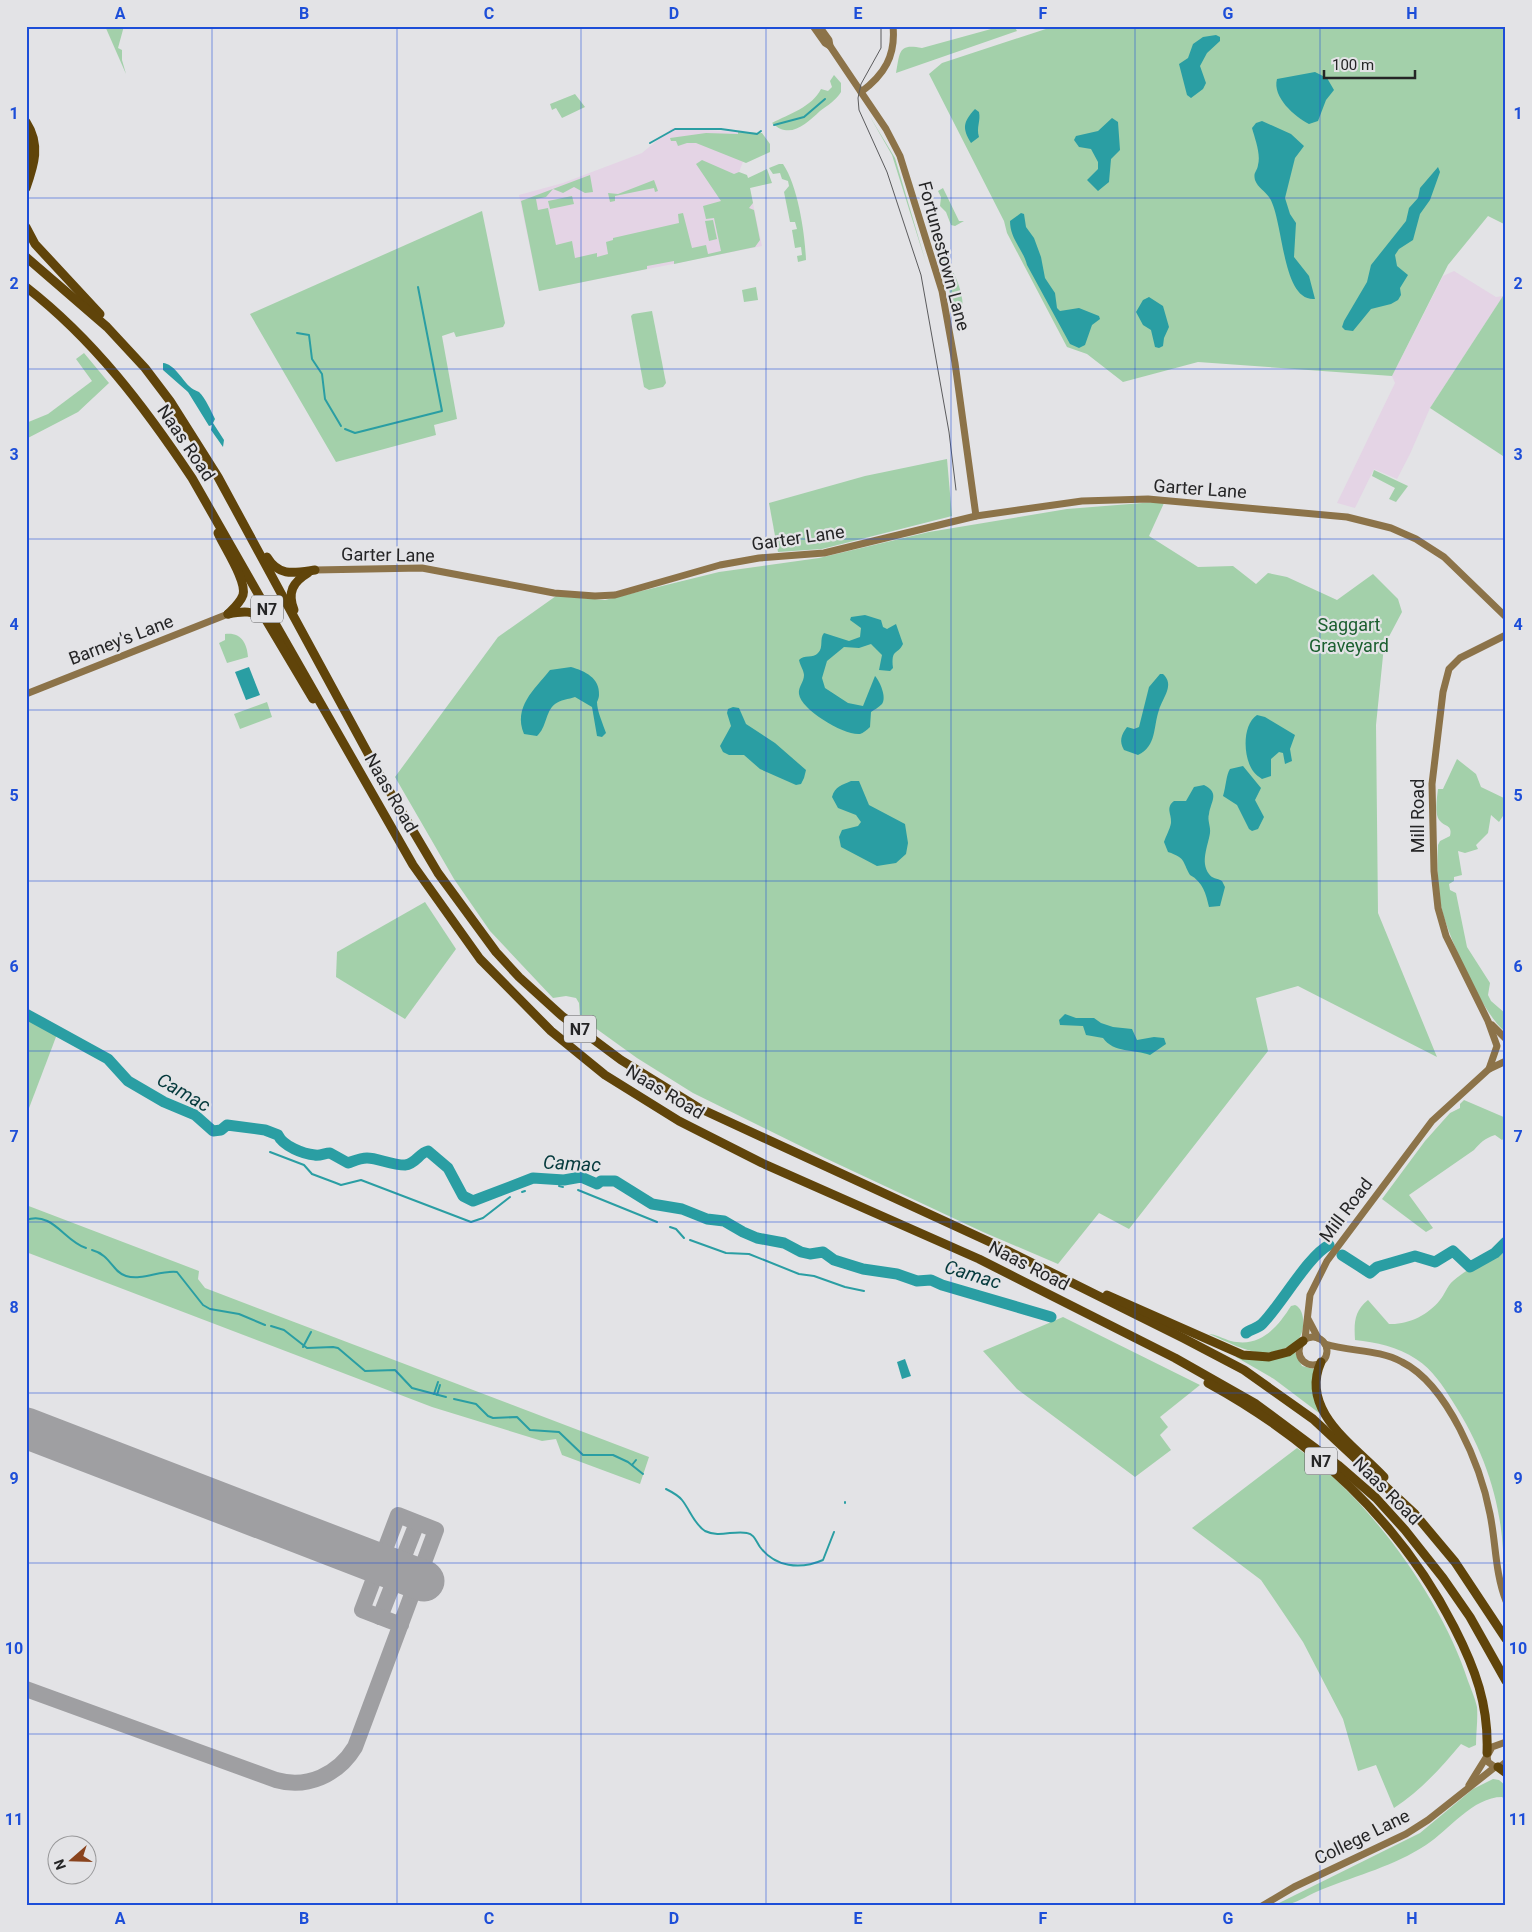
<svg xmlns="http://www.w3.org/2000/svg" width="1532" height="1932" viewBox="0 0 1532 1932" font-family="Roboto,sans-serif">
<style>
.education{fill:#e4d4e5}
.green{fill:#a3d0aa}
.water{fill:#2a9ea3}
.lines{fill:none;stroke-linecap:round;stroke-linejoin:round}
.stream{stroke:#2a9ea3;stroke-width:2}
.river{stroke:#2a9ea3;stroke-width:11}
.taxiway{stroke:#9f9fa2;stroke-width:16}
.runway{stroke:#9f9fa2;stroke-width:41}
.secondary{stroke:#8c7349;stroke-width:7}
.highway{stroke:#60440a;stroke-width:9}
.tram{stroke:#5b5b5d;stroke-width:1}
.grid{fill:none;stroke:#1d4ed8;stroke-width:1;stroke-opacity:0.55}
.labels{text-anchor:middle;stroke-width:4.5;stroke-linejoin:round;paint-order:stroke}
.shield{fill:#e3e3e6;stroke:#5e5e60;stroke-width:1}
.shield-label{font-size:16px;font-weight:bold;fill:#252526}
.street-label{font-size:18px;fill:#252526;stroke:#e3e3e6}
.park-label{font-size:18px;fill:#1b5f2f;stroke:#e3e3e6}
.water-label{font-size:19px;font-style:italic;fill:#04393c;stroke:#e3e3e6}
.neatline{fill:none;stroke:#1d4ed8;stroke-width:2}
.grid-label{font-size:16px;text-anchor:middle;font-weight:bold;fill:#1d4ed8}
</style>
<rect width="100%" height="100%" fill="#e3e3e6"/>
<g class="education">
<path d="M672 128 738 132 744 159 739 172 747 175 762 246 539 291 519 195 563 183 642 153Z"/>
<path d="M1454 271 1496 297 1503 296 1430 408 1410 454 1397 479 1374 469 1355 508 1337 503 1395 383 1392 376 1443 276Z"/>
</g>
<g class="green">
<path d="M105 26H124L118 48 122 50V60L126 74Z"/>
<path d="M1002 26H1014L1017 31 896 73C900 52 898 43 922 48Z"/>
<path d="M1055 26H1506V225L1488 216 1448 265 1392 376 1198 362 1123 382 1087 354 1067 347 1007 233 1004 221 929 74 942 63Z"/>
<path d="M834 75 841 83V92C836 100 827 106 820 111 806 124 790 140 772 123 789 114 812 107 821 89L828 91 832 87 830 81Z"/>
<path d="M575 94 585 107 562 118 556 108 552 110 550 104Z"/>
<path d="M869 115 895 158 926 263 892 155Z"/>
<path d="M738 132 762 133 770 144V152L746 163 696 143H687L678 146 676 141H671L670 138 706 133 738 134Z"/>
<path d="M702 160 734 174 739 172 747 175 748 178 767 169 772 183 750 188 753 203 749 208 754 210 760 240 755 247 674 264V261L647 266V269L539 291 521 201 590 175 593 192 585 193 574 187 563 193 553 189 546 197 536 199 538 210 548 208 556 245 572 241 575 258 597 253V257L608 254 606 242 613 240V238L679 223 678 214 683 213 692 248 706 245 708 254 721 251 714 218 706 219 703 206 721 201 696 164Z"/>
<path d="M779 164H783C798 186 805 234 806 260L798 262 797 256 802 255 801 247 795 248 792 230 797 229 795 222H790L784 192 789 186 788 181 782 179 780 173 773 174 769 168Z"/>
<path d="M654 180 658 191 655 192 654 188 615 196V201L610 202 608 193 618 194Z"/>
<path d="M943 188 959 221H964L955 226 951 225 946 212 940 206 941 197 938 191Z"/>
<path d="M572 196 574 204 550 209 548 201Z"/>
<path d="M482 211 505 323 503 327 456 337 454 332 442 336 457 419 434 425 436 435 336 462 250 314Z"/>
<path d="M713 220 717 239 709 241 705 221Z"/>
<path d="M936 244C952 267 971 298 959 326Z"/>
<path d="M756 287 758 300 744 302 742 290Z"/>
<path d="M1503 296 1506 297V458L1430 408Z"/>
<path d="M652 311 666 383 663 387 649 390 644 387 631 316 633 314Z"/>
<path d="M84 353 109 383 78 412 26 439V423L48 414 92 381 76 359Z"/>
<path d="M947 459 952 516 822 549 778 552 769 503 865 476Z"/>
<path d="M1374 470 1408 486 1396 502 1389 499 1395 488 1372 476Z"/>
<path d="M1155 502 1164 503 1149 536 1198 567 1233 566 1256 584 1268 573 1287 577 1337 600 1373 574 1398 599 1402 612 1384 646 1376 725 1378 913 1437 1057 1298 986 1256 998 1268 1051 1129 1229 1099 1213 1058 1264 983 1232 825 1158 693 1093 637 1058 580 1017 579 1003 576 998 566 996 553 998 490 931 454 879 395 777 498 637 556 596 605 600 719 572 819 558 929 532 1067 509Z"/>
<path d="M225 634C241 632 247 643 248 657L227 663 219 643 225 640Z"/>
<path d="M267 702 272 717 240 729 234 714Z"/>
<path d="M1457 759 1476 774 1481 787 1506 799V817L1503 816 1499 822 1491 815 1488 833 1476 845 1478 849 1465 853 1458 851 1462 875 1454 877V881L1449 884 1450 890 1456 893 1467 947 1490 983 1488 995 1491 1001 1506 1014V1032C1485 1019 1448 936 1442 910 1437 890 1437 865 1438 845L1440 841 1450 836C1453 823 1443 828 1438 818 1435 811 1437 797 1438 789H1443Z"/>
<path d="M425 902 456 949 405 1019 336 977 337 952Z"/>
<path d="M26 1012 59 1029 26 1116Z"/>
<path d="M1464 1100 1506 1118V1137L1502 1140 1495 1135C1485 1138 1480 1143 1474 1150L1409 1195 1433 1228 1426 1232 1382 1199 1425 1141 1450 1113 1460 1108V1104Z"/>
<path d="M26 1205 199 1271 198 1279 205 1288 649 1457 640 1484 562 1455 556 1439 542 1441 432 1407 26 1252Z"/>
<path d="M1506 1246V1549L1503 1550C1500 1496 1482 1447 1453 1402 1443 1386 1433 1370 1416 1359 1398 1347 1376 1342 1355 1340 1354 1323 1354 1311 1368 1300L1389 1324C1408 1325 1428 1315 1440 1300 1445 1294 1447 1286 1453 1281 1469 1267 1489 1259 1506 1246Z"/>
<path d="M1295 1305C1305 1309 1305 1328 1300 1337 1294 1347 1276 1352 1265 1353 1247 1353 1226 1341 1209 1334 1215 1334 1224 1339 1231 1341 1260 1348 1277 1328 1291 1306Z"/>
<path d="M1063 1317 1200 1385 1160 1417 1168 1427 1160 1435 1171 1450 1135 1477 1017 1389 983 1351Z"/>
<path d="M1295 1352 1302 1366 1314 1369 1315 1391 1327 1419 1274 1379 1236 1357 1237 1355Z"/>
<path d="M1297 1448C1368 1497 1442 1599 1468 1681 1471 1689 1475 1698 1477 1707 1478 1719 1476 1733 1476 1745L1469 1748 1461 1744C1441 1768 1420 1791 1394 1808L1376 1765 1358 1771 1343 1719 1303 1642 1261 1580 1192 1528Z"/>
<path d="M1493 1779 1499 1780 1506 1786V1800L1502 1797C1473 1797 1449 1830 1426 1845 1394 1866 1358 1875 1323 1889 1303 1897 1295 1906 1273 1906L1420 1833 1473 1789Z"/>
</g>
<g class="water">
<path d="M1216 35 1220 37V41L1207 53 1200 66 1206 83 1203 89 1191 98 1187 95 1179 64 1188 58 1193 44 1203 37Z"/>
<path d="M1315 72 1327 78 1334 90 1326 100 1318 121 1309 124C1295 117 1272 97 1277 79Z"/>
<path d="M975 109 979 112C981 121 976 127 979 137L971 143C962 128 963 122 975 109Z"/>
<path d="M1112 118 1118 122 1120 150 1111 159 1109 182 1098 191 1087 180 1098 169V162L1091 149 1079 147 1074 140 1076 136 1098 131Z"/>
<path d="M1262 121 1291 134 1304 146 1295 158 1285 198 1290 214 1296 223 1294 257 1309 276 1315 299C1281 302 1284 219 1269 197 1265 191 1258 188 1255 180 1253 172 1257 172 1258 165 1261 154 1255 139 1252 128L1256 123Z"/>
<path d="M1438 167 1440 172 1430 200 1420 214 1413 240 1399 249 1395 255 1397 266 1408 275 1400 288 1401 295 1398 300 1391 304 1371 309 1353 331 1345 330 1342 327 1344 321 1367 282 1371 265 1406 221 1409 208 1418 198 1420 188Z"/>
<path d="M1021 213 1024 214 1026 227 1034 238 1041 257 1045 278 1055 293 1057 308 1060 311 1079 308 1099 316 1100 319 1092 325 1085 345 1079 348 1070 344 1027 265C1023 249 1010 239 1010 221Z"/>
<path d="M1149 297 1163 306 1169 327 1164 338 1163 346 1159 348 1155 347 1151 330 1143 325 1136 312 1143 300Z"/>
<path d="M163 363C174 364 181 378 189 386 192 389 195 390 199 392 206 399 211 411 215 419L213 423 224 440 223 447 211 430 212 425 209 426 188 392 163 370Z"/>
<path d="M865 615 881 620 883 627 887 629 896 624 903 644C897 656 891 648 893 668L890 671 879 670 882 655 871 644 859 648 844 647 827 661 822 678 825 688 848 703 863 706 875 676C880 681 887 698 882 704 879 707 874 710 871 712L870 727C867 730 863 733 860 734 845 736 801 710 799 694 798 687 804 682 804 675 804 671 800 665 799 660 804 654 813 659 818 653 824 647 819 639 824 633L849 641 860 637 861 628 850 620 851 617Z"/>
<path d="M249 667 260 695 246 700 235 672Z"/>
<path d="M571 667C585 671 600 678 599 695 599 697 598 700 597 702 597 711 603 724 606 733L602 737 597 736 592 707 575 697C569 699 560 700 555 704 545 712 547 727 537 736L524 734C513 707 534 690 550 670Z"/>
<path d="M1160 674H1163C1175 685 1163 697 1159 710 1153 727 1157 746 1138 755L1124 750C1119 741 1121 735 1127 727L1134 729 1139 727 1149 687Z"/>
<path d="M733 707 739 708 746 724 775 743 806 770 804 778 801 784 796 785 760 769 744 755H729L723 752 720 746 731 726 727 713 728 709Z"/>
<path d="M1257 715 1265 717 1295 735 1290 749 1292 761 1285 764 1283 753 1279 752 1271 759V776L1262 779C1259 777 1255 774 1253 771 1243 757 1242 725 1257 715Z"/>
<path d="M1243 766 1261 788 1255 800 1264 817 1258 829 1252 831 1249 829 1237 805 1223 796C1226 787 1226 775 1230 769Z"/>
<path d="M851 781H859L869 805 905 824 908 843 906 854 896 863 877 866 841 847 839 837 842 830 858 826 861 822 856 815 838 808 832 797C835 786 842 785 851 781Z"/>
<path d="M1204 785C1220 793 1211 801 1209 814 1207 820 1211 827 1210 833 1208 846 1200 862 1209 874 1212 879 1217 878 1222 881L1225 887 1220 906 1209 907C1206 894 1203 882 1190 875 1182 861 1186 858 1168 852L1164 842C1166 836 1170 829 1171 823 1172 814 1165 808 1174 801H1186L1194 787Z"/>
<path d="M1065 1014 1076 1018H1094L1101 1023 1113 1027 1132 1029 1137 1040 1154 1037 1164 1038 1166 1044 1150 1055C1135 1049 1113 1053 1103 1038L1086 1035 1083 1026 1060 1025 1059 1020Z"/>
<path d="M905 1359 911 1376 902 1379 897 1362Z"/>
</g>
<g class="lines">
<g class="stream">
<path d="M774 125 804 117 825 99"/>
<path d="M650 143 675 129H721L757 134 761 131"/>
<path d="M297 333 309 335 312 359 322 374 325 399 341 426"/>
<path d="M345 429 355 433 442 411 418 287"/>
<path d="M270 1152 304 1165 312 1174 336 1183 341 1185 361 1180 471 1222 483 1218 510 1197"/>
<path d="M559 1186 563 1187"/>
<path d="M578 1190 657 1222"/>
<path d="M522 1192 525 1191"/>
<path d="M26 1220C53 1211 64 1241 86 1248"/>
<path d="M670 1227 676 1229 684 1238"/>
<path d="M690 1240 726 1253 749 1254 799 1274 814 1276 845 1287 864 1291"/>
<path d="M92 1250C111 1255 112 1272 126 1276 142 1281 160 1270 177 1272L203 1305 210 1309 239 1314 265 1325"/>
<path d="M271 1326 284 1330 307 1348 333 1347 338 1348 365 1371 395 1370 412 1388 446 1397"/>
<path d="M303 1347 311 1332"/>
<path d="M434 1394 438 1382"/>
<path d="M437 1395 440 1385"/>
<path d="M454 1399 476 1404 488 1416 493 1418 517 1417 530 1430 559 1432 583 1455H613L628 1462 643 1474"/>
<path d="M632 1465 636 1460"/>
<path d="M666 1489C672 1492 678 1495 682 1500 690 1510 694 1524 705 1531 719 1538 734 1530 747 1533 754 1534 756 1541 760 1547 775 1567 800 1570 823 1560L834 1532"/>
<path d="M845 1503V1502"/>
</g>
<g class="river">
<path d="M26 1014 108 1059 128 1081 164 1102 195 1115 213 1131 221 1130 227 1125 265 1130 278 1135C283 1146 303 1154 315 1155 320 1156 325 1153 330 1153L348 1163C354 1161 360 1158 367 1158 378 1158 391 1165 405 1165 416 1164 419 1153 428 1151L448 1168 463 1196 473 1201 533 1178 564 1180 581 1177 597 1184 601 1181H615L652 1204 682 1209 707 1219 724 1221 743 1232 757 1238 784 1243 801 1252 810 1254 823 1252 834 1260 863 1269 897 1274 917 1281 931 1280 942 1285 1051 1317"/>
<path d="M1342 1255 1370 1273 1377 1267 1415 1256 1435 1262 1453 1251 1470 1267 1495 1253 1506 1242"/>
<path d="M1246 1333C1250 1329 1257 1329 1262 1324 1281 1305 1308 1256 1329 1245"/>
</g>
<g class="taxiway">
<path d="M380 1617 417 1523"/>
<path d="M26 1689 276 1780C307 1789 338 1775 355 1747L436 1530 398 1515 362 1610 401 1625"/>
</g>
<path class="runway" d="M26 1428 424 1581"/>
<g class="secondary">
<path d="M813 26 825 43 830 46 861 92"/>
<path d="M819 26 829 40 830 46"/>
<path d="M893 26C896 56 884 75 861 92L886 129 900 156 942 291 955 363 976 516"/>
<path d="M315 570 422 568 554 593 595 596 615 595 720 565 759 558 824 553 976 516 1082 501 1148 499 1347 517 1391 528 1416 539 1444 557 1506 617"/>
<path d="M26 694 228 614"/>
<path d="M1492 1025 1506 1039"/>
<path d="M1489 1069 1497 1046 1488 1021 1446 936 1438 908 1434 871 1432 784 1443 692 1449 669 1460 658 1506 635"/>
<path d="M1308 1319 1318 1338"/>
<circle cx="1313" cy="1351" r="14"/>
<path d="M1305 1339 1310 1295 1327 1261 1432 1121 1489 1069 1506 1061"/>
<path d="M1325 1344C1351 1352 1378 1349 1402 1362 1448 1385 1481 1467 1490 1514 1496 1543 1495 1573 1506 1601"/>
<path d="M1506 1742 1492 1747 1487 1756 1488 1762 1495 1767 1501 1766 1506 1762"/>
<path d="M1469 1785 1487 1756"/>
<path d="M1262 1906 1294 1887 1406 1834 1428 1820 1495 1767"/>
</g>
<g class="highway">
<path d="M26 122C41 145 34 165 26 188"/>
<path d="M26 136 29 155 26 169"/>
<path d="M26 227 35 244 100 314"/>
<path d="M26 257 107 327 145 368 170 401 218 477 377 770 438 873 496 952 519 977 562 1016 621 1060 699 1108 992 1243 1183 1338 1244 1370 1313 1419 1414 1513 1455 1562 1506 1639"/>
<path d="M26 287C94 340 144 406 192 478L413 865 480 959 551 1031 605 1075 679 1121 762 1163 979 1259 1175 1358 1256 1404 1338 1465 1376 1498 1405 1530 1443 1578 1470 1617 1506 1681"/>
<path d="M218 533C224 547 247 581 243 595 240 603 234 608 228 614"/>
<path d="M267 557C279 577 294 573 315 570"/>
<path d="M294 610C287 592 293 582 308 573"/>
<path d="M228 614C243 611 253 610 266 620L313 699"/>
<path d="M1107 1295 1243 1355 1269 1357 1288 1352 1303 1341"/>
<path d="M1321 1362C1299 1411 1355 1446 1384 1477"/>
<path d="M1208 1383C1312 1440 1400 1521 1454 1627 1475 1668 1489 1705 1487 1753"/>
<path d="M1498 1767 1506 1773"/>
</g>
<path class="tram" d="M881 26V48L861 84 858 98 859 110 887 172 921 275 949 432 956 490"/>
</g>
<path class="grid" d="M212 26V1906M397 26V1906M581 26V1906M766 26V1906M951 26V1906M1135 26V1906M1320 26V1906M26 198H1506M26 369H1506M26 539H1506M26 710H1506M26 881H1506M26 1051H1506M26 1222H1506M26 1393H1506M26 1563H1506M26 1734H1506"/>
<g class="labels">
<g class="shield">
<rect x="251" y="595.5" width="32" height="27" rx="4"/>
<rect x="564" y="1015.5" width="32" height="27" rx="4"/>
<rect x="1305" y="1447.5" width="32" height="27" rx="4"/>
</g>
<g class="shield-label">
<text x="267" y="615">N7</text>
<text x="580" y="1035">N7</text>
<text x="1321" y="1467">N7</text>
</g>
<g class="street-label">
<text transform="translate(944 256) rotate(75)" y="6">Fortunestown Lane</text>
<text transform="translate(186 443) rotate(56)" y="6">Naas Road</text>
<text transform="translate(1200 489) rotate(4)" y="6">Garter Lane</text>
<text transform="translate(798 538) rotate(-8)" y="6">Garter Lane</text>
<text transform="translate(388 555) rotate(1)" y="6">Garter Lane</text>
<text transform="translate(121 640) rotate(-21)" y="6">Barney's Lane</text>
<text transform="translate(391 793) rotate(60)" y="6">Naas Road</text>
<text transform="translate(1418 816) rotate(-90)" y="6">Mill Road</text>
<text transform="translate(665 1092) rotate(31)" y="6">Naas Road</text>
<text transform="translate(1346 1210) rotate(-53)" y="6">Mill Road</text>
<text transform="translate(1029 1266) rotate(27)" y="6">Naas Road</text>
<text transform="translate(1387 1491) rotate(45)" y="6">Naas Road</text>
<text transform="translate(1362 1837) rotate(-26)" y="6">College Lane</text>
</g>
<g class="park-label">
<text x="1349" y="631">Saggart<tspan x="1349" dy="21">Graveyard</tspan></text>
</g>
<g class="water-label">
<text transform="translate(184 1092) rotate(30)" y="7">Camac</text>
<text transform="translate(572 1163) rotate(3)" y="7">Camac</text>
<text transform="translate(973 1274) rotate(17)" y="7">Camac</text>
</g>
</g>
<rect width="1532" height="1932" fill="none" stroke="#e3e3e6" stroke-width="55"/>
<g transform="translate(72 1860) rotate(250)"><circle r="24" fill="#e3e3e6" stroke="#979799"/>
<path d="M0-4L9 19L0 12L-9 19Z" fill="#89431d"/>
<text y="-8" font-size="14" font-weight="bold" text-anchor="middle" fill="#252526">N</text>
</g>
<path d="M1324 70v8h91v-8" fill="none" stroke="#252526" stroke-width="2.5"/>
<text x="1332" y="70" font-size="15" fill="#252526" stroke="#e3e3e6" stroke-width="4" paint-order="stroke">100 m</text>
<rect x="28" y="28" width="1476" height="1876" class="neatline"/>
<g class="grid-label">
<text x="120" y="19">A</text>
<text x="304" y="19">B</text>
<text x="489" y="19">C</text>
<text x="674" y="19">D</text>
<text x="858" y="19">E</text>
<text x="1043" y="19">F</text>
<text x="1228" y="19">G</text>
<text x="1412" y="19">H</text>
<text x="14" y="119">1</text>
<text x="1518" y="119">1</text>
<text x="14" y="289">2</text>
<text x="1518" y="289">2</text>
<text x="14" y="460">3</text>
<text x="1518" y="460">3</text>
<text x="14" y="630">4</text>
<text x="1518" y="630">4</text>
<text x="14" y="801">5</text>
<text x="1518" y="801">5</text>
<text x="14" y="972">6</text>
<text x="1518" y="972">6</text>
<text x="14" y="1142">7</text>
<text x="1518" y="1142">7</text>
<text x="14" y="1313">8</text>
<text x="1518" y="1313">8</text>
<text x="14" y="1484">9</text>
<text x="1518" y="1484">9</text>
<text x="14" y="1654">10</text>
<text x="1518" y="1654">10</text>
<text x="14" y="1825">11</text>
<text x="1518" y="1825">11</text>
<text x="120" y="1924">A</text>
<text x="304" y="1924">B</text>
<text x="489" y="1924">C</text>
<text x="674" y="1924">D</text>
<text x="858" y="1924">E</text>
<text x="1043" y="1924">F</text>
<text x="1228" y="1924">G</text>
<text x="1412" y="1924">H</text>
</g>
</svg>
